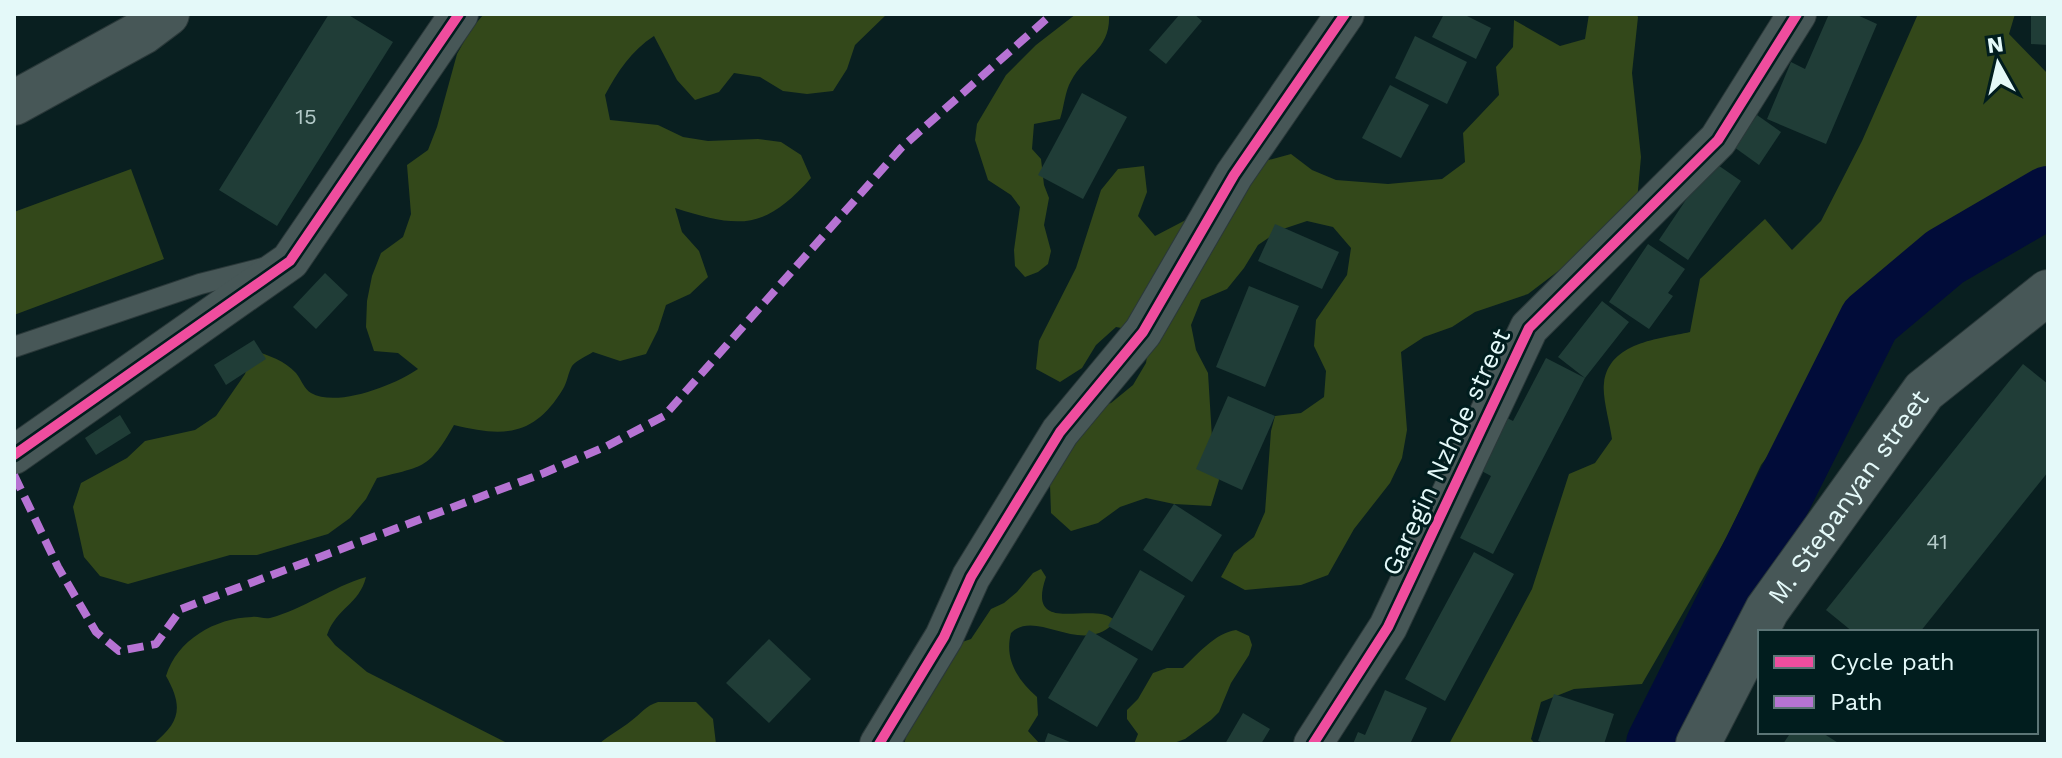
<svg xmlns="http://www.w3.org/2000/svg" width="2062" height="758" viewBox="0 0 2062 758" font-family="'Work Sans',sans-serif">
<style>
.green{fill:#33481a}
.lines{fill:none;stroke-linecap:round;stroke-linejoin:round}
.river{stroke:#010c39;stroke-width:62}
.building{fill:#203d37}
.service-casing{stroke:#2a3839;stroke-width:22}
.minor-casing{stroke:#2a3839;stroke-width:40}
.tertiary-casing{stroke:#2a3839;stroke-width:46}
.service{stroke:#475757;stroke-width:20}
.minor{stroke:#475757;stroke-width:38}
.tertiary{stroke:#475757;stroke-width:44}
.quiet{stroke:#b673d3;stroke-width:8;stroke-dasharray:16 8;stroke-linecap:butt}
.cycleway-casing{stroke:#011d1e;stroke-width:15}
.cycleway{stroke:#ef4d9e;stroke-width:10}
.labels{text-anchor:middle;stroke-width:6;stroke-linejoin:round;paint-order:stroke}
.number-label{font-size:22px;fill:#b3cac8}
.street-label{font-size:26px;fill:#e4f9f9;stroke:#011d1e}
</style>
<rect width="100%" height="100%" fill="#091f20"/>
<g class="green">
<path d="M484 14H887L855 45 847 69 833 91 807 94 783 91 760 77 734 73 719 92 695 100 677 80 654 36C631 51 618 71 605 95L610 120 658 125 683 137 708 141 758 139 781 142 801 155 811 178C764 231 739 228 675 208L682 232 699 251 708 277 690 294 666 305 658 330 646 354 620 361 593 352C587 356 577 360 572 366 568 373 567 383 563 389 534 437 503 437 454 425 429 469 424 466 377 478L366 499 350 518 328 534 257 555H230L128 584 100 576 84 557 73 507 81 483 127 458 145 441 195 430 216 416 245 374 252 350C268 355 284 360 296 373 301 379 304 389 311 393 337 408 395 385 418 369L398 353 374 351 366 327 367 301 372 276 381 253 403 237 411 214 407 165 428 150 437 127 457 54 471 29Z"/>
<path d="M1076 14H1109C1111 50 1085 55 1071 81 1065 91 1064 107 1060 119L1034 124 1032 149 1041 159 1044 185 1049 198 1044 225 1051 251 1048 264 1038 272 1025 277 1015 266 1014 250 1020 207 1011 195 988 180 975 140 977 124 1006 75 1036 45Z"/>
<path d="M1589 14H1636L1638 17 1632 73 1641 157 1636 212 1528 294 1475 312 1452 327 1424 337 1401 352 1407 430 1402 458 1390 483 1354 529 1328 575 1301 585 1245 590 1221 577 1234 553 1254 537 1265 512 1271 431 1275 416 1301 413 1324 397 1326 371 1314 346 1316 320 1347 275 1351 248 1333 227 1307 221 1280 230 1258 245 1244 268 1227 289 1201 300 1191 325 1196 350 1208 373 1213 454 1219 480 1211 506 1174 504 1146 498 1120 507 1098 523 1071 531 1051 513 1050 485 1069 432 1086 412 1111 403 1133 385 1146 363 1150 337 1143 332 1116 327 1096 345 1082 368 1060 382 1036 369 1039 341 1076 268 1101 190 1118 169 1144 166 1147 192 1138 216 1155 236 1203 211 1265 161 1291 154 1312 170 1336 180 1388 184 1442 179 1465 162 1463 133 1499 95 1496 67 1513 47 1514 20 1560 46 1585 39Z"/>
<path d="M1918 14H2015L2009 34 2048 74V172L2000 210 1925 280 1869 321 1761 465 1728 535 1642 684 1574 689 1541 702 1531 739 1535 744H1449L1532 589 1569 474 1595 463 1612 439C1610 424 1602 397 1604 383 1609 342 1659 339 1690 332L1700 279 1765 219 1792 250 1821 221 1862 141Z"/>
<path d="M131 169 164 259 14 315V212Z"/>
<path d="M1041 569 1046 577C1025 637 1092 601 1113 619V624C1080 656 1036 608 1011 633 1004 660 1018 680 1037 697L1038 715 1028 731 1040 744H904L917 699 953 645 971 639 991 609 1004 603 1017 592 1033 573Z"/>
<path d="M366 577C359 605 337 607 327 635L335 645 367 672 509 744H153C181 722 183 706 166 676 177 640 215 618 252 617 258 616 263 619 270 618 304 609 332 587 366 577Z"/>
<path d="M1236 630 1249 636 1252 645 1249 655 1231 683 1219 712 1211 720 1185 739 1171 744H1134L1138 734 1127 719V710L1138 699 1153 673 1167 668H1183C1198 654 1215 633 1236 630Z"/>
<path d="M658 702H696L713 719 716 744H599C609 735 621 729 631 721 642 713 645 706 658 702Z"/>
</g>
<g class="lines">
<path class="river" d="M1657 744 1870 320 1945 257 2048 197"/>
</g>
<g class="building">
<path d="M329 14H347L393 42 277 226 219 190Z"/>
<path d="M1180 14H1194L1202 21 1166 64 1149 50Z"/>
<path d="M1444 14H1463L1491 28 1476 59 1432 37Z"/>
<path d="M1829 14H1855L1877 24 1826 144 1767 119 1791 62 1805 69Z"/>
<path d="M2031 14H2048V45L2031 44Z"/>
<path d="M1415 36 1467 62 1447 104 1395 78Z"/>
<path d="M1390 85 1429 105 1401 158 1362 138Z"/>
<path d="M1082 93 1127 117 1083 199 1038 175Z"/>
<path d="M1757 115 1781 132 1759 165 1734 147Z"/>
<path d="M1712 161 1741 181 1688 260 1659 240Z"/>
<path d="M1275 224 1339 252 1322 289 1258 261Z"/>
<path d="M1648 244 1685 269 1668 293 1673 296 1649 329 1609 302Z"/>
<path d="M325 273 348 295 316 329 293 307Z"/>
<path d="M1249 286 1299 306 1265 387 1216 367Z"/>
<path d="M1602 301 1629 322 1585 378 1493 554 1460 538 1491 476 1474 467 1501 415 1513 421 1546 358 1585 378 1558 357Z"/>
<path d="M254 340 266 359 226 385 214 365Z"/>
<path d="M2023 364 2048 384V472L1920 632H1853L1826 610Z"/>
<path d="M1228 396 1275 416 1242 490 1196 469Z"/>
<path d="M120 415 131 433 96 455 85 438Z"/>
<path d="M1174 504 1222 535 1192 582 1143 550Z"/>
<path d="M1474 552 1514 574 1445 701 1405 679Z"/>
<path d="M1140 570 1185 596 1152 651 1108 626Z"/>
<path d="M1089 630 1138 659 1097 727 1048 698Z"/>
<path d="M769 639 811 679 769 723 726 683Z"/>
<path d="M1385 690 1427 708 1410 744H1353L1358 732 1365 735Z"/>
<path d="M1554 694 1614 714 1604 744H1547L1538 741Z"/>
<path d="M1243 713 1270 729 1261 744H1225Z"/>
<path d="M1791 732H1821L1840 744H1783Z"/>
<path d="M1048 733 1075 744H1044Z"/>
</g>
<g class="lines">
<defs>
<path id="service" d="M14 347 200 284 263 268"/>
<g id="minor">
<path d="M14 455 290 261 459 14"/>
<path d="M879 744 944 637 971 577 1060 432 1143 332 1234 175 1345 14"/>
<path d="M1313 744 1388 627 1529 328 1718 140 1797 14"/>
</g>
<g id="tertiary">
<path d="M14 103 143 32 167 14"/>
<path id="s1" d="M1698 744 1767 610 1924 391 2048 292"/>
</g>
</defs>
<use href="#service" class="service-casing"/>
<use href="#minor" class="minor-casing"/>
<use href="#tertiary" class="tertiary-casing"/>
<use href="#service" class="service"/>
<use href="#minor" class="minor"/>
<use href="#tertiary" class="tertiary"/>
<path class="quiet" d="M14 475 58 567 96 632 119 651 156 644 181 609 544 473 607 446 664 416 901 148 1052 14"/>
<defs>
<g id="cycleway">
<path d="M14 455 290 261 459 14"/>
<path d="M879 744 944 637 971 577 1060 432 1143 332 1234 175 1345 14"/>
<path d="M1313 744 1388 627 1529 328 1718 140 1797 14"/>
</g>
</defs>
<use href="#cycleway" class="cycleway-casing"/>
<use href="#cycleway" class="cycleway"/>
</g>
<g class="labels">
<g class="number-label">
<text x="306" y="124">15</text>
<text x="1937" y="549">41</text>
</g>
<g class="street-label">
<text transform="translate(1446 452) rotate(-65)" y="9">Garegin Nzhde street</text>
<text dy="9" stroke="none"><textPath href="#s1" startOffset="290">M. Stepanyan street</textPath></text>
</g>
</g>
<rect width="2062" height="758" fill="none" stroke="#e4f9f9" stroke-width="32"/>
<rect x="1758" y="630" width="280" height="104" fill="#011d1e" stroke="#5c7576" stroke-width="2"/>
<rect x="1774" y="656" width="40" height="12" fill="#ef4d9e" stroke="#5c7576" stroke-width="2"/>
<text x="1830" y="670" font-size="24" fill="#e4f9f9">Cycle path</text>
<rect x="1774" y="696" width="40" height="12" fill="#b673d3" stroke="#5c7576" stroke-width="2"/>
<text x="1830" y="710" font-size="24" fill="#e4f9f9">Path</text>
<g transform="translate(1998 64) rotate(352)" stroke="#011d1e" stroke-width="6" paint-order="stroke">
<path d="M0-6L14 30L0 20L-14 30Z" fill="#e4f9f9"/>
<text y="-12" font-size="22" font-weight="bold" text-anchor="middle" fill="#e4f9f9">N</text>
</g>
</svg>
